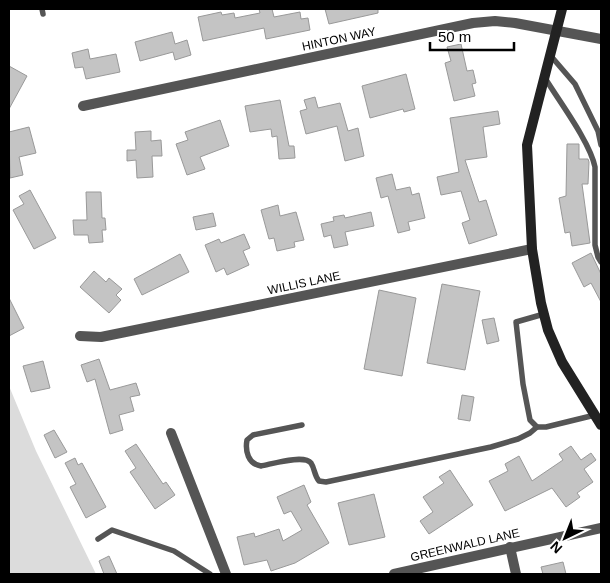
<svg xmlns="http://www.w3.org/2000/svg" width="610" height="583" viewBox="0 0 610 583" font-family="Helvetica,sans-serif">
<style>
.green{fill:#dcdcdc}
.building{fill:#c4c4c4;stroke:#999}
.lines{fill:none;stroke-linecap:round;stroke-linejoin:round}
.service{stroke:#555;stroke-width:5.5}
.minor{stroke:#555;stroke-width:10}
.secondary{stroke:#222;stroke-width:10}
.labels{text-anchor:middle;stroke-width:5;stroke-linejoin:round;paint-order:stroke}
.street-label{font-size:12px;fill:#000;stroke:#fff}
</style>
<rect width="100%" height="100%" fill="#fff"/>
<path class="green" d="M9 386 36 451 96 574H9Z"/>
<g class="building">
<path d="M259 9H272L274 17 300 12 301 19 308 18 310 30 266 39 264 28 203 41 198 17 221 12 222 15 234 13 235 18 260 13Z"/>
<path d="M325 9H378V13L329 24Z"/>
<path d="M172 32 175 44 187 40 191 55 175 60 173 52 140 61 135 42Z"/>
<path d="M461 44 467 71 473 70 476 83 472 84 475 96 454 101 445 63 451 61 447 47Z"/>
<path d="M88 49 90 59 116 54 120 72 86 79 83 67 75 68 72 53Z"/>
<path d="M9 66 27 76 9 109Z"/>
<path d="M406 74 415 109 404 112 403 109 370 118 362 86Z"/>
<path d="M315 97 318 108 340 103 348 131 358 128 364 156 345 161 337 126 306 134 300 111 307 109 304 100Z"/>
<path d="M280 100 289 146H294L295 158 279 159 277 136 272 137 271 129 250 132 245 106Z"/>
<path d="M498 111 500 124 483 127 487 157 465 160 479 202 486 200 497 235 469 244 462 223 470 220 461 191 441 195 437 177 459 172 450 118Z"/>
<path d="M220 120 229 146 200 157 205 169 187 175 176 144 188 140 185 132Z"/>
<path d="M29 127 36 153 19 157 23 175 10 178 9 132Z"/>
<path d="M151 131V141L161 140 162 156H152L153 177 137 178 136 160 127 161V150H136L135 132Z"/>
<path d="M567 144H579V159H588L589 162 588 184H582L590 243 572 246 570 232 565 233 559 198 566 196Z"/>
<path d="M392 174 396 190 410 187 412 195 419 193 425 218 408 222 410 230 398 233 388 196 381 198 376 178Z"/>
<path d="M30 190 56 238 34 249 13 210 24 204 19 196Z"/>
<path d="M86 192H101L102 218H105L106 230H102L103 242 89 243 88 235H74L73 220H87Z"/>
<path d="M278 205 280 216 296 212 304 240 294 242 295 247 277 251 274 238 269 239 261 210Z"/>
<path d="M371 212 374 226 345 232 348 245 334 248 331 235 324 237 321 224 334 221 333 217 344 215 345 218Z"/>
<path d="M213 213 216 226 196 230 193 217Z"/>
<path d="M244 234 250 248 243 251 249 265 227 275 224 268 216 272 205 245 219 239 221 243Z"/>
<path d="M591 253 601 274V302L591 283 584 287 572 263Z"/>
<path d="M180 254 189 272 142 295 134 279Z"/>
<path d="M94 271 106 282 109 278 122 289 116 295 121 300 109 313 80 287Z"/>
<path d="M442 284 480 291 465 370 427 363Z"/>
<path d="M379 290 416 298 402 376 364 369Z"/>
<path d="M9 298 24 328 9 336Z"/>
<path d="M494 318 499 341 487 344 482 320Z"/>
<path d="M99 359 110 390 136 383 140 395 130 397 134 411 119 415 123 430 110 434 95 379 87 382 81 365Z"/>
<path d="M43 361 50 388 31 392 23 366Z"/>
<path d="M462 395 474 397 470 421 458 419Z"/>
<path d="M54 430 67 452 55 458 44 435Z"/>
<path d="M136 444 163 484 166 482 175 495 155 509 130 472 136 468 125 451Z"/>
<path d="M571 446 581 460 591 453 596 460 584 469 593 482 577 493 580 497 566 507 552 488 505 511 489 481 508 471 505 464 519 456 532 481 563 460 559 454Z"/>
<path d="M75 458 78 465 82 463 106 507 86 518 70 487 76 484 65 463Z"/>
<path d="M450 470 473 505 429 534 420 521 433 512 423 497 444 483 439 477Z"/>
<path d="M304 485 311 502 307 505 329 543 295 563 271 571 267 560 244 565 237 537 254 533 255 537 279 529 283 541 302 530 291 511 284 514 277 497Z"/>
<path d="M374 494 385 537 349 545 338 503Z"/>
<path d="M109 556 117 574H104L99 561Z"/>
<path d="M563 562 566 574H543L541 567Z"/>
</g>
<g class="lines">
<g class="service">
<path d="M42 9 43 14"/>
<path d="M550 55 575 84 598 131 601 145"/>
<path d="M545 78C559 101 590 142 595 167V245L598 257 601 262"/>
<path d="M544 314 516 322 523 384 530 420 537 427H546L595 415"/>
<path d="M302 425 253 435 247 440C245 451 248 464 261 466 272 464 304 454 311 463 315 469 314 475 319 481L326 482 491 447 518 439 530 433 537 427"/>
<path d="M98 539 112 530 174 551 210 574"/>
</g>
<g class="minor">
<path d="M83 106 473 23 495 21 515 23 601 39"/>
<path d="M80 336 101 337 532 249"/>
<path d="M171 433 226 574"/>
<path d="M510 547 516 574"/>
<path d="M394 574 601 528"/>
</g>
<path class="secondary" d="M562 9 527 145 532 249 541 303 548 330 562 362 601 425"/>
</g>
<g class="labels">
<g class="street-label">
<text transform="translate(339 39) rotate(-12)" y="4">HINTON WAY</text>
<text transform="translate(304 283) rotate(-12)" y="4">WILLIS LANE</text>
<text transform="translate(465 545) rotate(-13)" y="4">GREENWALD LANE</text>
</g>
</g>
<rect width="610" height="583" fill="none" stroke="#000000" stroke-width="20"/>
<g transform="translate(565 538) rotate(223)" stroke="#ffffff" stroke-width="4" paint-order="stroke">
<path d="M0-4L9 19L0 12L-9 19Z" fill="#000000"/>
<text y="-8" font-size="14" font-weight="bold" text-anchor="middle" fill="#000000">N</text>
</g>
<path d="M430 42v8h84v-8" fill="none" stroke="#000000" stroke-width="2.5"/>
<text x="438" y="42" font-size="15" fill="#000000" stroke="#ffffff" stroke-width="4" paint-order="stroke">50 m</text>
</svg>
